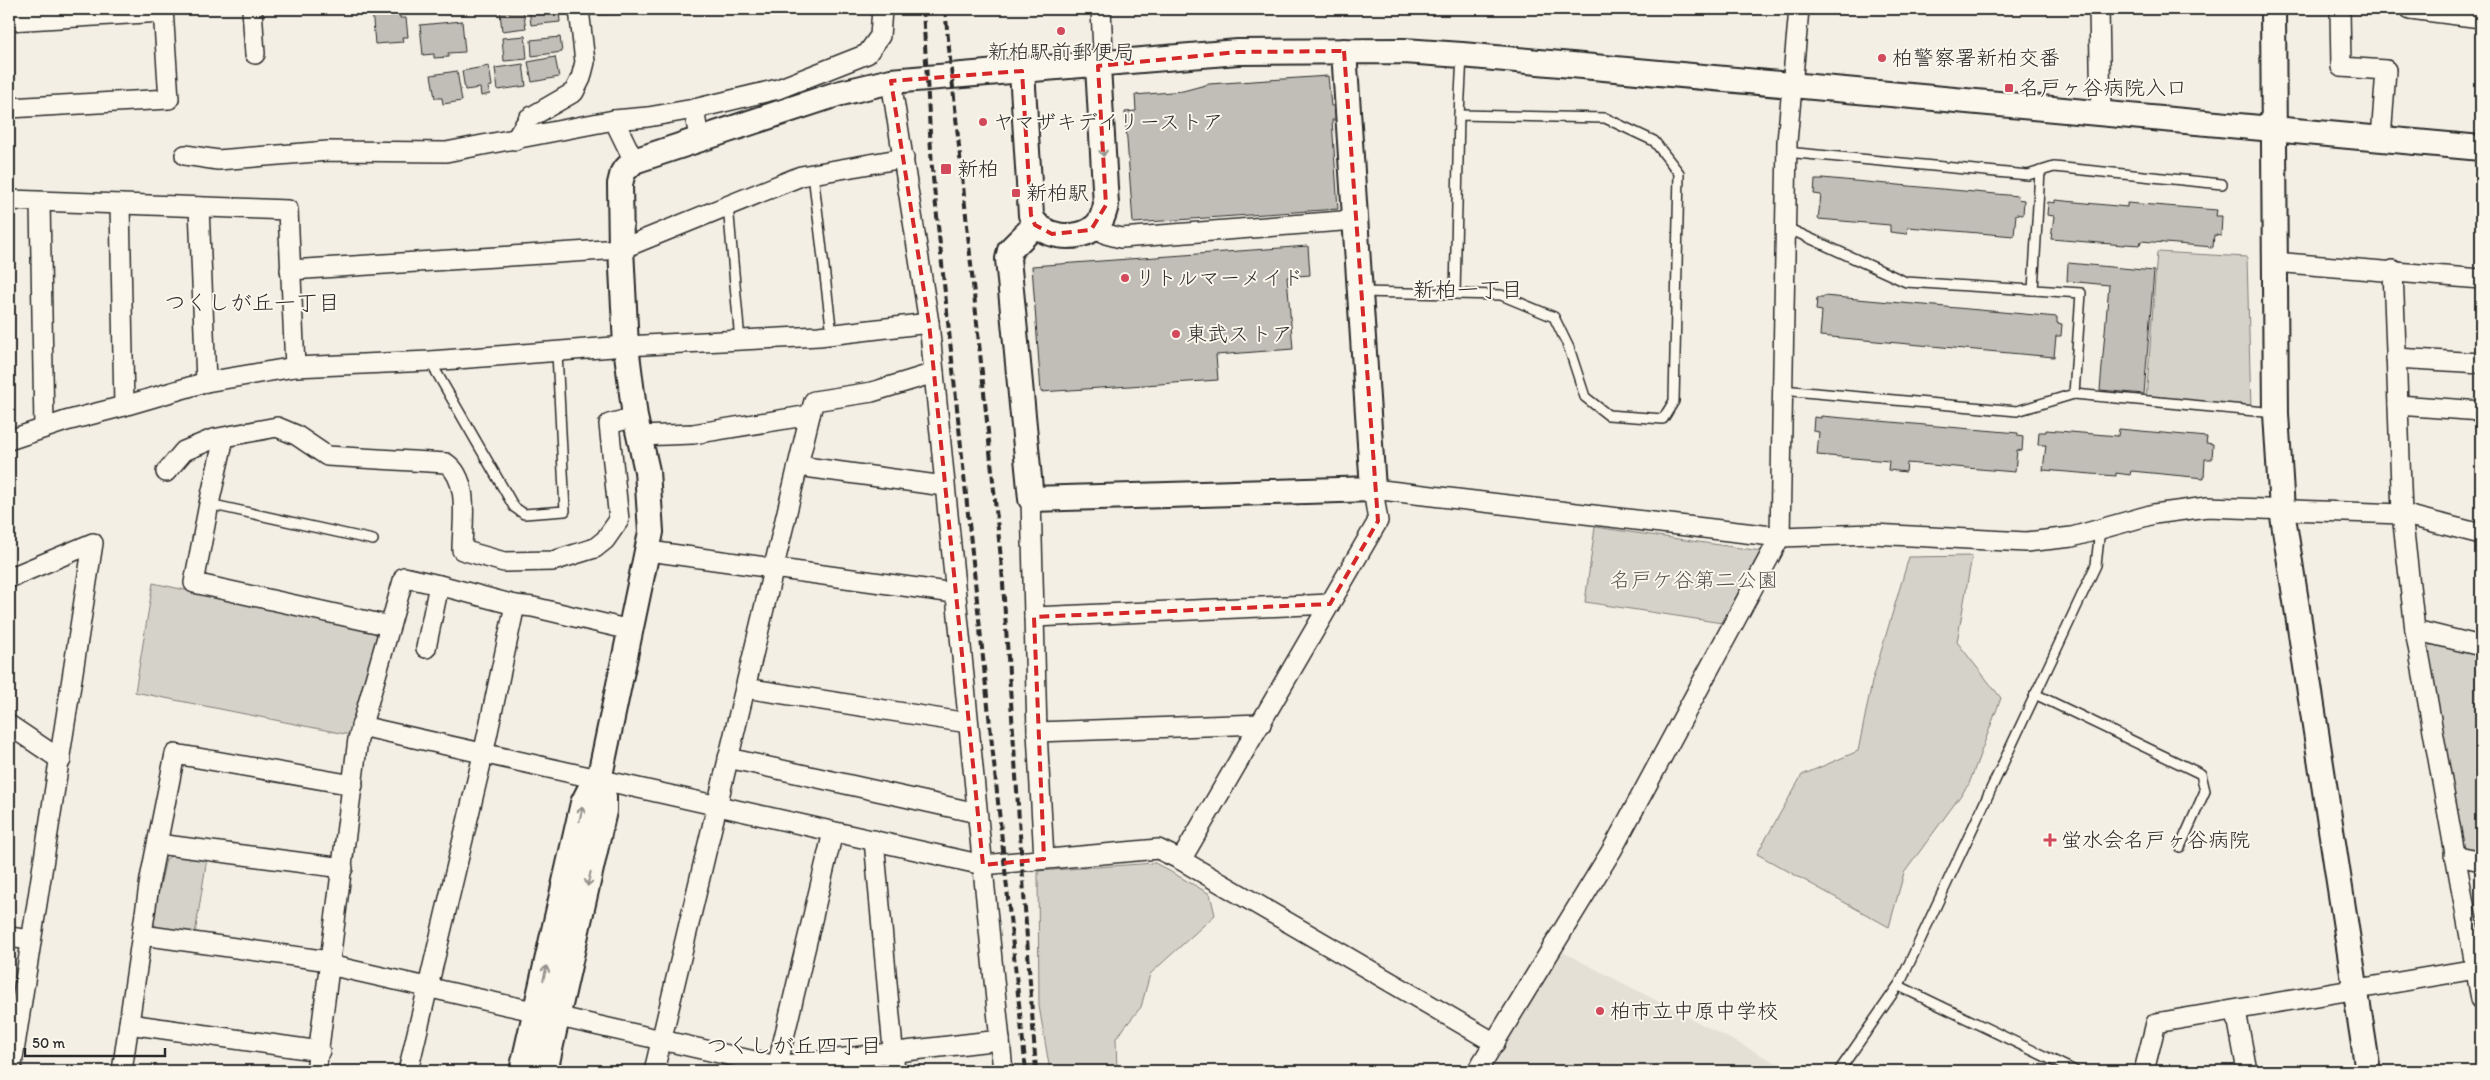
<svg xmlns="http://www.w3.org/2000/svg" width="2490" height="1080" viewBox="0 0 2490 1080" font-family="Itim,'Klee One',sans-serif">
<style>
.built{fill:#e4e0d6}
.green{fill:#d5d2c9;stroke:#807e7a}
.building{fill:#c0beb6;stroke:#2b2b2b}
.lines{fill:none;stroke-linecap:round;stroke-linejoin:round}
.service-casing{stroke:#2b2b2b;stroke-width:12}
.minor-casing{stroke:#2b2b2b;stroke-width:22}
.tertiary-casing{stroke:#2b2b2b;stroke-width:28}
.service{stroke:#fbf7ec;stroke-width:9}
.minor{stroke:#fbf7ec;stroke-width:19}
.tertiary{stroke:#fbf7ec;stroke-width:24}
.rail{stroke:#2b2b2b;stroke-width:4;stroke-dasharray:8 4;stroke-linecap:butt}
.oneway{stroke:#93918c}
.marked{fill:none;stroke:#d62828;stroke-width:4;stroke-dasharray:10 6;stroke-linejoin:round}
.poi-dot{fill:#d1495b;stroke:#fbf7ec;stroke-width:2}
.labels{text-anchor:middle;stroke-width:4;stroke-linejoin:round;paint-order:stroke}
.poi-label{font-size:21px;fill:#2b2b2b;stroke:#fbf7ec;text-anchor:start}
.park-label{font-size:21px;fill:#565552;stroke:#fbf7ec}
.neighbourhood-label{font-size:22px;fill:#2b2b2b;stroke:#fbf7ec}
</style>
<rect width="100%" height="100%" fill="#f3efe4"/>
<filter id="ink" filterUnits="userSpaceOnUse"><feTurbulence type="fractalNoise" baseFrequency=".02" numOctaves="2"/><feDisplacementMap in="SourceGraphic" scale="10" xChannelSelector="R" yChannelSelector="G"/><feConvolveMatrix kernelMatrix="1 2 1 2 8 2 1 2 1" color-interpolation-filters="sRGB"/></filter>
<g filter="url(#ink)">
<path class="built" d="M1561 951 1792 1071H1485Z"/>
<g class="green">
<path d="M2157 252 2247 257 2251 410 2146 401Z"/>
<path d="M1595 527 1761 551 1722 623 1585 602Z"/>
<path d="M1972 556 1957 642 2001 698 1969 784 1904 873 1889 927 1757 854 1802 775 1858 751 1872 682 1909 557Z"/>
<path d="M153 583 375 631 378 641 350 735 135 692Z"/>
<path d="M2434 642 2481 654V853L2466 849 2461 843 2427 649Z"/>
<path d="M174 854 207 858 195 934 158 928 152 921 166 859Z"/>
<path d="M1155 863 1210 894 1215 915 1150 974 1141 1007 1116 1038 1117 1071H1050L1039 1006 1038 871Z"/>
</g>
<g class="building">
<path d="M372 9H400V18H406L408 37H402L403 42 375 44Z"/>
<path d="M529 9H559L560 22 531 25Z"/>
<path d="M588 9H654V14L588 15Z"/>
<path d="M523 10 526 28 502 31 500 12Z"/>
<path d="M462 21 465 52 448 53 449 57 434 58V54L423 55 420 25Z"/>
<path d="M525 36 527 59 504 61 502 38Z"/>
<path d="M560 37 562 52 532 56 531 40Z"/>
<path d="M555 57 559 77 532 82 528 62Z"/>
<path d="M523 64 526 86 498 90 495 68Z"/>
<path d="M489 66 492 86 488 87 490 94 481 96 480 88 465 90 462 71Z"/>
<path d="M457 71 462 101 443 104 442 98H435L431 75Z"/>
<path d="M1328 76 1331 106H1336L1337 120H1332L1338 209 1133 223 1125 112 1136 111 1135 95 1183 91 1209 84Z"/>
<path d="M1822 178 2018 196 2017 199 2024 200 2023 215 2016 214 2014 236 1908 227 1907 234 1890 232V225L1818 219 1821 195 1814 194 1815 180H1822Z"/>
<path d="M2055 200 2127 207V203L2217 210 2216 216H2222L2221 236 2214 235 2213 247 2141 241 2140 245 2125 244 2124 245 2051 239 2054 216 2047 215 2048 202 2055 203Z"/>
<path d="M1308 246 1310 275 1287 277 1293 349 1216 355 1218 380 1041 392 1032 266Z"/>
<path d="M2068 263 2154 271 2144 394 2100 390 2109 285 2067 281Z"/>
<path d="M1824 296 2057 317V323L2062 324 2061 336H2056L2054 357 1820 336 1822 311 1816 310 1817 298H1823Z"/>
<path d="M1821 416 2018 433V436L2023 437 2022 451 2017 450 2015 472 1907 463 1906 472 1888 470 1889 461 1817 455 1819 432 1813 431 1814 417 1821 418Z"/>
<path d="M2119 429 2207 437 2206 443 2213 444 2212 459H2205L2204 478 2131 471 2130 475 2116 473V476L2043 470 2046 445H2038L2039 432H2046V430L2118 436Z"/>
</g>
<g class="lines">
<defs>
<g id="service">
<path d="M1459 115 1462 55"/>
<path d="M1786 152 2028 175 2054 167 2222 184"/>
<path d="M813 174 832 335"/>
<path d="M728 205 740 341"/>
<path d="M1785 227 1906 282 2081 293 2074 394"/>
<path d="M2033 290 2040 171"/>
<path d="M1360 292 1501 295 1554 317 1569 348 1585 397 1608 415 1663 419 1674 401 1679 173 1654 141 1605 118 1459 115 1455 294"/>
<path d="M430 361 514 507 524 514 565 511 557 353"/>
<path d="M1782 390 2017 411 2074 394 2276 413"/>
<path d="M209 504 373 540"/>
<path d="M2035 694 2201 774 2205 791 2180 847"/>
<path d="M1899 986 2075 1071"/>
<path d="M1839 1071 1900 983 2096 565 2100 529"/>
</g>
<g id="minor">
<path d="M252 9 255 54"/>
<path d="M2099 9 2101 115"/>
<path d="M2340 9 2341 67 2386 70 2381 139"/>
<path d="M2410 9 2481 18"/>
<path d="M9 21 163 12"/>
<path d="M1098 66 1103 51 1101 9"/>
<path d="M9 108 169 99 163 9"/>
<path d="M614 120 634 161"/>
<path d="M699 138 694 109 778 89 867 54 880 36 882 9"/>
<path d="M515 140 529 118 574 92 581 78 585 62 579 9"/>
<path d="M185 155 218 160 328 151 446 152 614 120 648 117 694 109"/>
<path d="M9 200 288 210 295 367"/>
<path d="M40 202 44 427"/>
<path d="M120 204 124 406"/>
<path d="M199 207 206 382"/>
<path d="M1097 226 1106 234 1121 238 1355 220"/>
<path d="M2274 262 2481 279"/>
<path d="M290 270 621 249 801 176 904 158"/>
<path d="M2393 270 2402 514 2415 630 2481 999"/>
<path d="M2396 358 2481 363"/>
<path d="M934 373 1003 1071"/>
<path d="M2398 405 2481 411"/>
<path d="M639 436 693 434 810 415 814 401 872 392 934 373 929 323 891 81"/>
<path d="M224 438 209 504 194 583 390 626"/>
<path d="M9 440 66 421 124 406 206 382 295 367 430 361 626 346 819 336 929 323"/>
<path d="M798 466 944 486"/>
<path d="M166 472 184 451 213 439 277 427 296 435 327 456 446 463C471 480 462 524 462 550L504 562 553 561 595 548 605 540 619 520 609 424 635 417"/>
<path d="M1031 499 1037 732 1044 859"/>
<path d="M649 551 954 593"/>
<path d="M9 578 93 543 11 1071"/>
<path d="M1034 617 1330 604"/>
<path d="M2415 630 2481 646"/>
<path d="M426 648 439 585 515 605"/>
<path d="M745 688 968 723"/>
<path d="M9 725 61 760"/>
<path d="M361 726 983 865 1158 849 1181 860 1495 1043"/>
<path d="M1037 732 1261 724"/>
<path d="M728 758 977 813"/>
<path d="M874 840 895 1071"/>
<path d="M158 844 343 868"/>
<path d="M2454 855 2481 861"/>
<path d="M1181 860 1378 521 1373 489 1780 537 1873 534 2026 542 2072 537 2154 514 2207 507 2402 514 2481 534"/>
<path d="M142 935 329 961"/>
<path d="M9 937 31 940"/>
<path d="M329 965 777 1066 1000 1040"/>
<path d="M2236 1011 2247 1071"/>
<path d="M129 1024 320 1051"/>
<path d="M122 1071 150 879 175 754 353 785"/>
<path d="M316 1071 358 739 404 577 439 585"/>
<path d="M408 1071 483 755 515 605 533 607 630 630"/>
<path d="M654 1071 810 415"/>
<path d="M776 1071 833 832"/>
<path d="M1477 1071 1612 850 1780 537 1787 142 1799 9"/>
<path d="M2144 1071 2156 1023 2476 969 2481 970"/>
</g>
<g id="tertiary">
<path d="M2273 9 2276 414 2282 510 2368 1071"/>
<path d="M1022 71 1031 215C1038 238 1079 243 1096 226 1102 221 1104 213 1106 205L1098 66"/>
<path d="M1035 225 1010 250 1008 259 1031 499 1373 489 1344 51"/>
<path d="M522 1071 583 803 589 791 599 780"/>
<path d="M545 1071 604 811V797L599 780 651 532 647 471 635 417 626 346 621 249 620 184 623 172 634 161 837 94 891 81 1238 52 1404 51 1462 55 2481 148"/>
</g>
</defs>
<use href="#service" class="service-casing"/>
<use href="#minor" class="minor-casing"/>
<use href="#tertiary" class="tertiary-casing"/>
<use href="#service" class="service"/>
<use href="#minor" class="minor"/>
<use href="#tertiary" class="tertiary"/>
<g class="rail">
<path d="M923 9 932 168 1026 1071"/>
<path d="M945 9 1002 569 1036 1071"/>
</g>
</g>
<defs><path id="oneway-shaft" d="M-6 0H5M1.5-3L5.5 0L1.5 3" fill="none" stroke-width="1.6" stroke-linecap="round" stroke-linejoin="round" transform="scale(1.25)"/></defs>
<g class="oneway">
<use href="#oneway-shaft" transform="translate(1103 149) rotate(87)"/>
<use href="#oneway-shaft" transform="translate(581 814) rotate(-77)"/>
<use href="#oneway-shaft" transform="translate(589 879) rotate(103)"/>
<use href="#oneway-shaft" transform="translate(545 973) rotate(-77)"/>
</g>
</g>
<path class="marked" d="M1344 51 1378 521 1330 604 1034 617 1044 859 983 865 929 323 891 81 1022 71 1031 215 1035 225 1052 234 1091 230 1106 205 1098 66 1238 52Z"/>
<g class="poi-dot">
<circle cx="1061" cy="31" r="5"/>
<circle cx="1882" cy="58" r="5"/>
<rect x="2004" y="83" width="10" height="10" rx="2.5"/>
<circle cx="983" cy="122" r="5"/>
<rect x="940" y="163" width="12" height="12" rx="2.5"/>
<rect x="1011" y="188" width="10" height="10" rx="2.5"/>
<circle cx="1125" cy="278" r="5"/>
<circle cx="1176" cy="334" r="5"/>
<path d="M2047.5 832.5h5v5h5v5h-5v5h-5v-5h-5v-5h5z"/>
<circle cx="1600" cy="1011" r="5"/>
</g>
<g class="labels">
<g class="poi-label">
<text x="1061" y="59" text-anchor="middle">新柏駅前郵便局</text>
<text x="1892" y="65">柏警察署新柏交番</text>
<text x="2019" y="95">名戸ヶ谷病院入口</text>
<text x="993" y="129">ヤマザキデイリーストア</text>
<text x="957" y="176">新柏</text>
<text x="1026" y="200">新柏駅</text>
<text x="1135" y="285">リトルマーメイド</text>
<text x="1186" y="341">東武ストア</text>
<text x="2061" y="847">蛍水会名戸ヶ谷病院</text>
<text x="1610" y="1018">柏市立中原中学校</text>
</g>
<g class="park-label">
<text x="1694" y="587">名戸ケ谷第二公園</text>
</g>
<g class="neighbourhood-label">
<text x="1468" y="297">新柏一丁目</text>
<text x="252" y="310">つくしが丘一丁目</text>
<text x="794" y="1053">つくしが丘四丁目</text>
</g>
</g>
<rect width="2490" height="1080" fill="none" stroke="#fbf7ec" stroke-width="30"/>
<rect x="15" y="15" width="2460" height="1050" fill="none" stroke="#2b2b2b" stroke-width="2" filter="url(#ink)"/>
<path d="M25 1048v8h140v-8" fill="none" stroke="#2b2b2b" stroke-width="2.5"/>
<text x="32" y="1048" font-size="15" fill="#2b2b2b" stroke="#fbf7ec" stroke-width="4" paint-order="stroke">50 m</text>
</svg>
